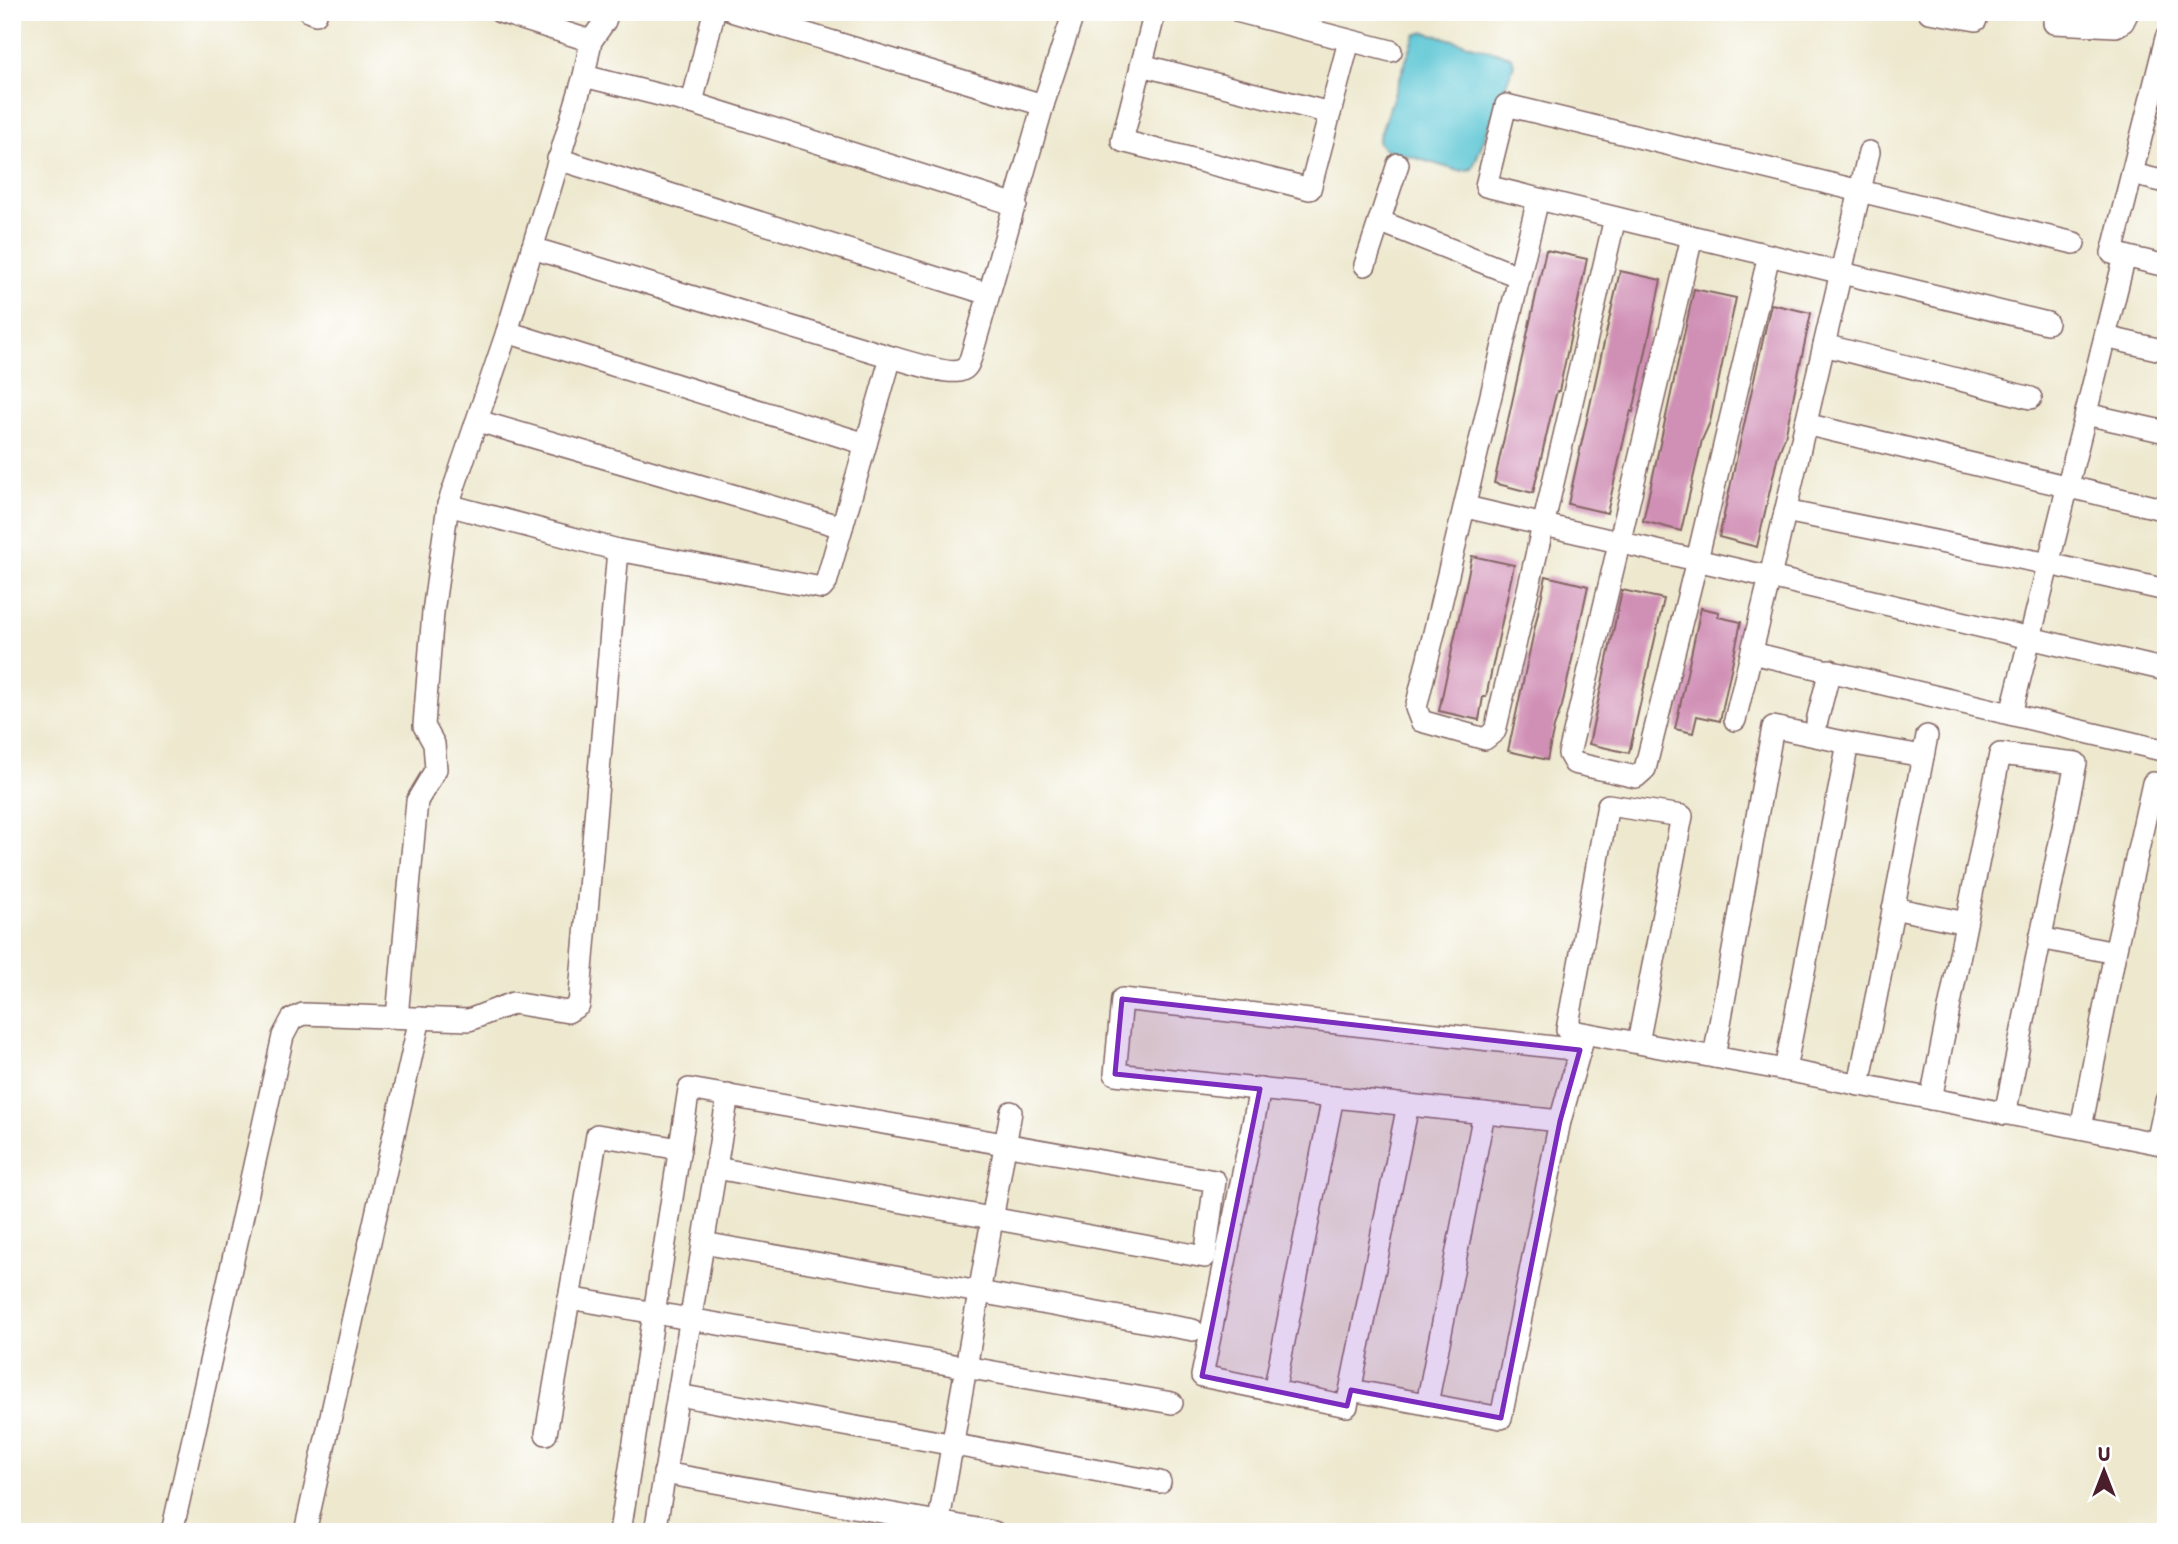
<svg xmlns="http://www.w3.org/2000/svg" width="2178" height="1544" viewBox="0 0 2178 1544" font-family="'Shantell Sans',sans-serif">
<style>
.water{fill:#5bc6d4;stroke:#527280;stroke-width:2}
.building{fill:#d08fb5}
.lines{fill:none;stroke-linecap:round;stroke-linejoin:round}
.minor-casing{stroke:#836564;stroke-width:24}
.minor{stroke:#fff;stroke-width:21}
.marked{fill:#7b2cbf;fill-opacity:0.2;stroke:#7b2cbf;stroke-width:5;stroke-linejoin:round}
</style>
<rect width="100%" height="100%" fill="#fff"/>
<filter id="ink" filterUnits="userSpaceOnUse"><feTurbulence type="fractalNoise" baseFrequency=".0143" numOctaves="2"/><feDisplacementMap in="SourceGraphic" scale="14" xChannelSelector="R" yChannelSelector="G"/><feConvolveMatrix kernelMatrix="1 2 1 2 8 2 1 2 1" color-interpolation-filters="sRGB"/></filter>
<filter id="wash" filterUnits="userSpaceOnUse"><feTurbulence type="fractalNoise" baseFrequency=".00686" numOctaves="4" result="noise"/><feDisplacementMap in="SourceGraphic" scale="28" xChannelSelector="R" yChannelSelector="G"/><feGaussianBlur stdDeviation="1.57" result="paint"/><feColorMatrix in="noise" values="0 0 0 0 0 0 0 0 0 0 0 0 0 0 0 0 0 1.4 0 .05"/><feComposite in="paint" operator="in"/></filter>
<g filter="url(#wash)">
<rect width="100%" height="100%" fill="#ede8ce"/>
<path class="water" d="M1425 32 1510 56 1514 64 1472 169 1459 171 1383 148 1378 141 1415 35Z"/>
<g id="blocks">
<g class="building">
<path d="M1546 250 1587 259 1559 391H1557L1554 402 1533 493 1494 483Z"/>
<path d="M1620 271 1661 280 1633 412 1631 411 1628 422 1607 513 1568 504Z"/>
<path d="M1694 289 1736 298 1710 422 1702 440 1681 531 1643 521Z"/>
<path d="M1771 304 1811 313 1785 437 1778 455 1757 547 1719 537Z"/>
<path d="M1472 556 1514 565 1486 697H1483L1479 720 1439 711Z"/>
<path d="M1546 576 1588 586 1562 706 1554 727 1547 760 1508 751Z"/>
<path d="M1622 590 1664 599 1629 753 1589 744Z"/>
<path d="M1701 608 1719 612 1718 617 1741 622 1720 721 1697 716 1693 733 1675 729Z"/>
</g>
</g>
</g>
<g filter="url(#ink)">
<use href="#blocks" fill-opacity="0" stroke="#836564" stroke-width="2"/>
<g class="lines">
<defs>
<g id="minor">
<path d="M310 12 316 14"/>
<path d="M500 12 591 41"/>
<path d="M734 12 1043 105"/>
<path d="M1155 12 1122 141 1310 189 1349 41"/>
<path d="M1240 12 1391 51"/>
<path d="M1929 12 1976 20 1977 12"/>
<path d="M2055 12 2054 23 2116 26 2123 22 2128 12"/>
<path d="M2166 38 2112 253 2166 266"/>
<path d="M1141 65 1330 113"/>
<path d="M584 76 692 103 1016 205"/>
<path d="M692 103 714 12"/>
<path d="M558 159 988 294"/>
<path d="M2132 174 2166 182"/>
<path d="M1538 199 1416 708 1421 721 1485 739 1495 731 1615 218"/>
<path d="M1379 221 1520 277"/>
<path d="M1692 237 1569 754 1574 763 1636 777 1645 769 1697 560 1769 255"/>
<path d="M532 248 891 357C906 361 950 376 962 370 968 368 969 362 971 357L1043 105 1074 12"/>
<path d="M1365 265 1398 164"/>
<path d="M2047 323 1486 186 1506 105 2074 243"/>
<path d="M507 332 866 444"/>
<path d="M2105 337 2166 351"/>
<path d="M1824 345 2031 398"/>
<path d="M2086 414 2166 432"/>
<path d="M478 421 842 527"/>
<path d="M1805 424 2166 510"/>
<path d="M448 505 618 550 822 588 826 583 891 357"/>
<path d="M1466 507 1770 577 1869 152"/>
<path d="M1785 511 2049 564 2166 590"/>
<path d="M1752 653 2166 751"/>
<path d="M2011 714 2125 256"/>
<path d="M1735 720 1770 577 2166 670"/>
<path d="M1817 721 1830 670"/>
<path d="M1923 756 1848 743 1785 1070 2166 1145"/>
<path d="M1893 908 1966 923"/>
<path d="M2040 938 2115 953"/>
<path d="M397 1017 417 801 436 769 434 744 424 726 425 712 433 612 448 505 507 332 584 76 591 41 605 21 608 12"/>
<path d="M1638 1043 1682 816 1608 805 1567 1030 1785 1070"/>
<path d="M1714 1057 1773 727 1848 743"/>
<path d="M1859 1085 1927 736"/>
<path d="M1260 1089 1202 1376 1347 1406 1408 1105"/>
<path d="M1931 1099 2000 754 2076 763 2005 1114"/>
<path d="M1560 1121 1115 1074 1122 999 1580 1050"/>
<path d="M2081 1128 2115 953 2153 783 2166 786"/>
<path d="M2157 1143 2166 1101"/>
<path d="M703 1243 1193 1330"/>
<path d="M569 1298 1172 1403"/>
<path d="M1351 1390 1501 1418 1560 1121 1583 1039"/>
<path d="M1274 1391 1333 1097"/>
<path d="M678 1395 1160 1482"/>
<path d="M1427 1404 1484 1113"/>
<path d="M546 1434 597 1135 680 1149"/>
<path d="M664 1473 994 1532"/>
<path d="M172 1532 283 1036 292 1019 303 1014 469 1020 513 1003 568 1012 579 1005 618 550"/>
<path d="M305 1532 420 1018"/>
<path d="M620 1532 689 1089 1215 1181 1205 1257 716 1168"/>
<path d="M655 1532 728 1095"/>
<path d="M937 1532 1011 1112"/>
</g>
</defs>
<use href="#minor" class="minor-casing"/>
<use href="#minor" class="minor"/>
</g>
</g>
<path class="marked" d="M1122 999 1580 1050 1560 1121 1501 1418 1351 1390 1347 1406 1202 1376 1260 1089 1115 1074Z"/>
<rect width="2178" height="1544" fill="none" stroke="#fff" stroke-width="42"/>
<g transform="translate(2104 1471)" stroke="#ffffff" stroke-width="5" paint-order="stroke">
<path d="M0-5L12 26L0 18L-12 26Z" fill="#4a1f2b"/>
<text y="-10" font-size="19" font-weight="bold" text-anchor="middle" fill="#4a1f2b">U</text>
</g>
</svg>
